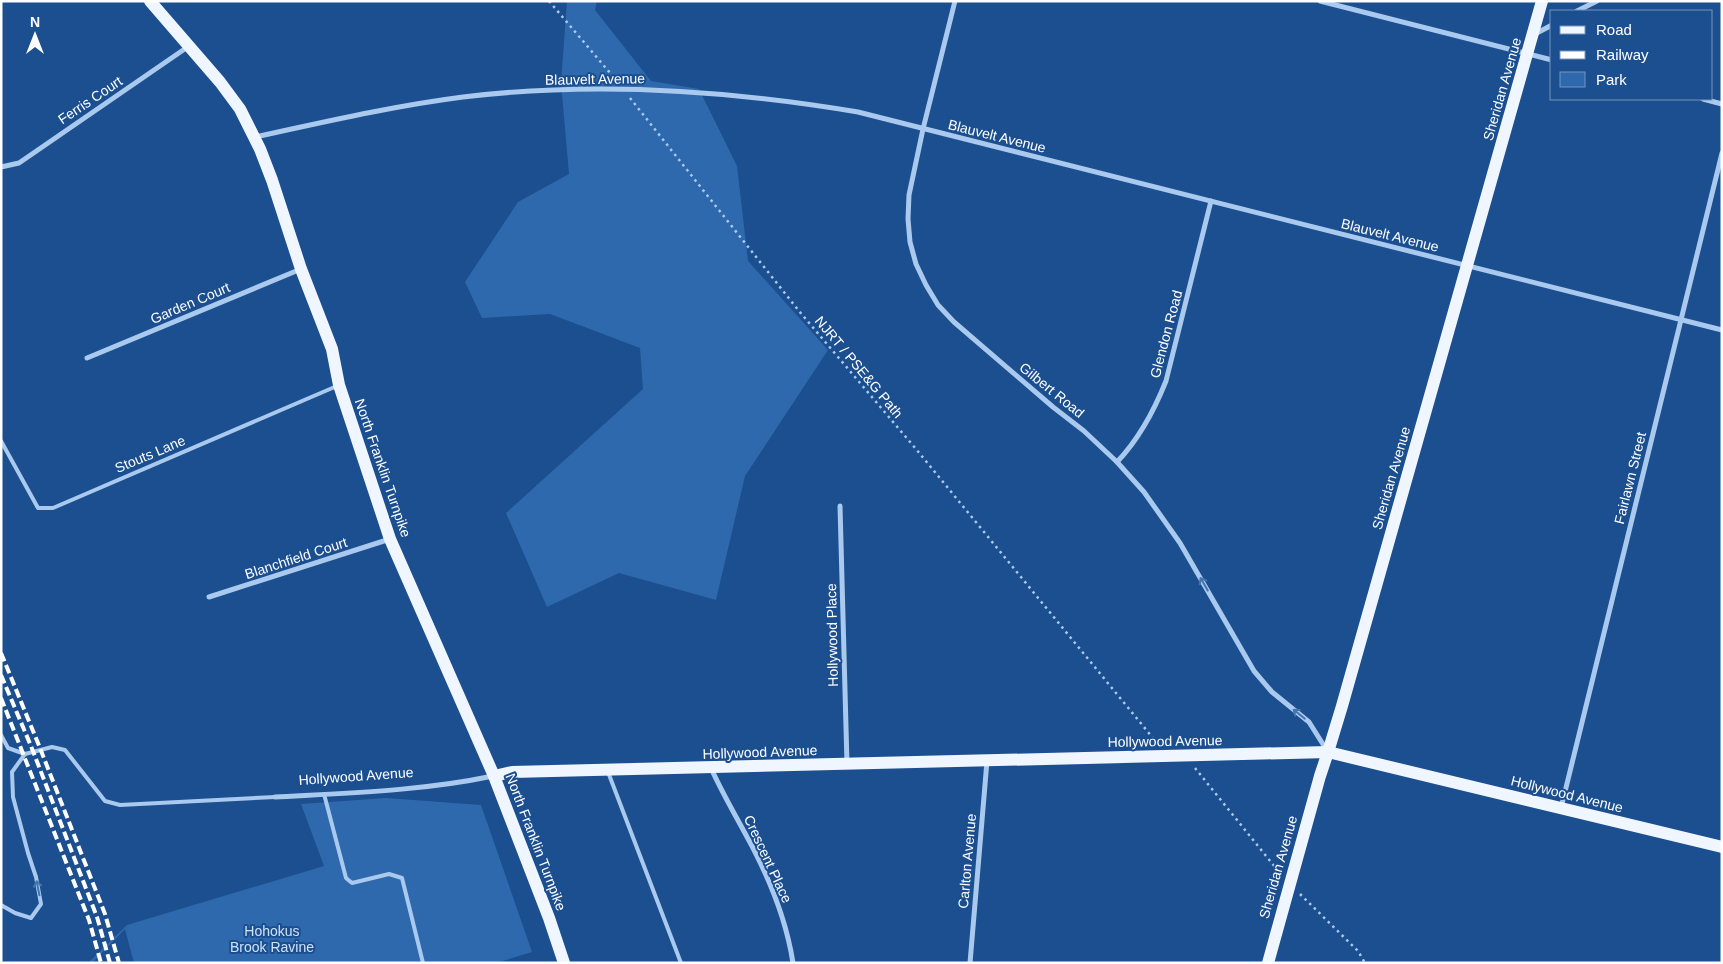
<svg xmlns="http://www.w3.org/2000/svg" width="1723" height="964" viewBox="0 0 1723 964" font-family="Arial,sans-serif">
<style>
.green{fill:#2e69ad}
.lines{fill:none;stroke-linecap:round;stroke-linejoin:round}
.path{stroke:#a9c9ee;stroke-width:2.5;stroke-dasharray:2.5 4;stroke-linecap:butt}
.lane{stroke:#a9c9ee;stroke-width:4}
.street{stroke:#a9c9ee;stroke-width:5}
.primary{stroke:#f0f6ff;stroke-width:12}
.rail{stroke:#fff;stroke-width:4;stroke-dasharray:9 4;stroke-linecap:butt}
.oneway{stroke:#4674ac}
.labels{text-anchor:middle;stroke-width:4;stroke-linejoin:round;paint-order:stroke}
.street-label{font-size:14px;fill:#fff;stroke:#1b4f8f}
.park-label{font-size:14px;fill:#cfe3fa;stroke:#1b4f8f}
</style>
<rect width="100%" height="100%" fill="#1b4f8f"/>
<g class="green">
<path d="M567 1H597L595 10 651 81 699 89 737 166 748 261 828 350 745 476 716 600 619 573 547 607 506 513 643 389 640 348 550 314 482 318 465 282 518 202 569 174 561 83Z"/>
<path d="M386 798 481 805 532 952 496 963H134L125 929 92 963H88L127 925 324 866 301 804Z"/>
</g>
<g class="lines">
<g class="path">
<path d="M549 1 616 80"/>
<path d="M630 98 799 311 916 449 1157 743"/>
<path d="M1195 768 1279 872"/>
<path d="M1300 894 1358 951 1365 963"/>
</g>
<g class="lane">
<path d="M1 441 38 508H53L337 386"/>
<path d="M1 735 8 748 25 754"/>
<path d="M608 772 681 963"/>
<path d="M324 794 346 878 352 883 389 874 402 878 423 963"/>
<path d="M1 905 15 913 31 918 41 904 36 877 28 853 13 797 12 772 25 754 52 747 65 750 105 801 120 805 275 797"/>
</g>
<g class="street">
<path d="M955 1 923 129 909 195 908 219 910 242 916 264 926 285 938 305 954 322 1053 407 1084 431 1117 462 1144 492 1180 543 1254 671 1272 692 1309 722 1326 749"/>
<path d="M1320 1 1552 60"/>
<path d="M1577 11 1597 1"/>
<path d="M1535 34 1552 25"/>
<path d="M1703 99 1722 104"/>
<path d="M255 137C324 122 393 106 463 97 595 81 727 90 858 112L1722 330"/>
<path d="M1 167 19 163 189 46"/>
<path d="M87 358 301 269"/>
<path d="M1117 462C1140 438 1154 411 1166 381L1211 201"/>
<path d="M840 506 847 764"/>
<path d="M209 597 390 539"/>
<path d="M711 768C724 797 740 823 754 850 772 885 787 924 793 963"/>
<path d="M275 797C348 793 422 791 493 776"/>
<path d="M1561 808 1722 153"/>
<path d="M970 963 987 761"/>
</g>
<g class="primary">
<path d="M150 1 220 82 240 109 260 149 272 180 301 269 332 349 339 385 390 539 494 776 549 918 564 963"/>
<path d="M494 776 512 772 1328 752 1722 847"/>
<path d="M1268 963 1320 776 1328 752 1342 706 1542 1"/>
</g>
<g class="rail">
<path d="M1 653 38 743 105 914 119 963"/>
<path d="M1 675 31 746 97 917 110 963"/>
<path d="M1 698 89 920 101 963"/>
</g>
</g>
<defs><path id="oneway-shaft" d="M-6 0H5M1.5-3L5.5 0L1.5 3" fill="none" stroke-width="1.6" stroke-linecap="round" stroke-linejoin="round" transform="scale(1.25)"/></defs>
<g class="oneway">
<use href="#oneway-shaft" transform="translate(1204 584) rotate(-120)"/>
<use href="#oneway-shaft" transform="translate(1299 714) rotate(-141)"/>
<use href="#oneway-shaft" transform="translate(38 888) rotate(-101)"/>
</g>
<g class="labels">
<g class="street-label">
<text transform="translate(595 79) rotate(-1)" y="5">Blauvelt Avenue</text>
<text transform="translate(1502 89) rotate(-74)" y="5">Sheridan Avenue</text>
<text transform="translate(90 100) rotate(-34)" y="5">Ferris Court</text>
<text transform="translate(997 136) rotate(14)" y="5">Blauvelt Avenue</text>
<text transform="translate(1390 235) rotate(14)" y="5">Blauvelt Avenue</text>
<text transform="translate(190 303) rotate(-23)" y="5">Garden Court</text>
<text transform="translate(1166 334) rotate(-75)" y="5">Glendon Road</text>
<text transform="translate(859 367) rotate(50)" y="5">NJRT / PSE&amp;G Path</text>
<text transform="translate(1052 390) rotate(39)" y="5">Gilbert Road</text>
<text transform="translate(150 454) rotate(-23)" y="5">Stouts Lane</text>
<text transform="translate(383 468) rotate(71)" y="5">North Franklin Turnpike</text>
<text transform="translate(1391 478) rotate(-74)" y="5">Sheridan Avenue</text>
<text transform="translate(1630 478) rotate(-76)" y="5">Fairlawn Street</text>
<text transform="translate(296 558) rotate(-18)" y="5">Blanchfield Court</text>
<text transform="translate(832 635) rotate(-91)" y="5">Hollywood Place</text>
<text transform="translate(1165 741) rotate(-1)" y="5">Hollywood Avenue</text>
<text transform="translate(760 752) rotate(-2)" y="5">Hollywood Avenue</text>
<text transform="translate(356 776) rotate(-4)" y="5">Hollywood Avenue</text>
<text transform="translate(1567 794) rotate(14)" y="5">Hollywood Avenue</text>
<text transform="translate(536 842) rotate(69)" y="5">North Franklin Turnpike</text>
<text transform="translate(768 859) rotate(65)" y="5">Crescent Place</text>
<text transform="translate(967 861) rotate(-85)" y="5">Carlton Avenue</text>
<text transform="translate(1278 867) rotate(-74)" y="5">Sheridan Avenue</text>
</g>
<g class="park-label">
<text x="272" y="936">Hohokus<tspan x="272" dy="16">Brook Ravine</tspan></text>
</g>
</g>
<rect width="1723" height="964" fill="none" stroke="#ffffff" stroke-width="5"/>
<rect x="1550" y="10" width="162" height="90" fill="#1b4f8f" stroke="#7695bc"/>
<rect x="1560" y="26" width="25" height="8" fill="#f0f6ff" stroke="#7695bc"/>
<text x="1596" y="35" font-size="15" fill="#ffffff">Road</text>
<rect x="1560" y="51" width="25" height="8" fill="#ffffff" stroke="#7695bc"/>
<text x="1596" y="60" font-size="15" fill="#ffffff">Railway</text>
<rect x="1560" y="72" width="25" height="15" fill="#2e69ad" stroke="#7695bc"/>
<text x="1596" y="85" font-size="15" fill="#ffffff">Park</text>
<g transform="translate(35 35)" stroke="#1b4f8f" stroke-width="4" paint-order="stroke">
<path d="M0-4L9 19L0 12L-9 19Z" fill="#ffffff"/>
<text y="-8" font-size="14" font-weight="bold" text-anchor="middle" fill="#ffffff">N</text>
</g>
</svg>
